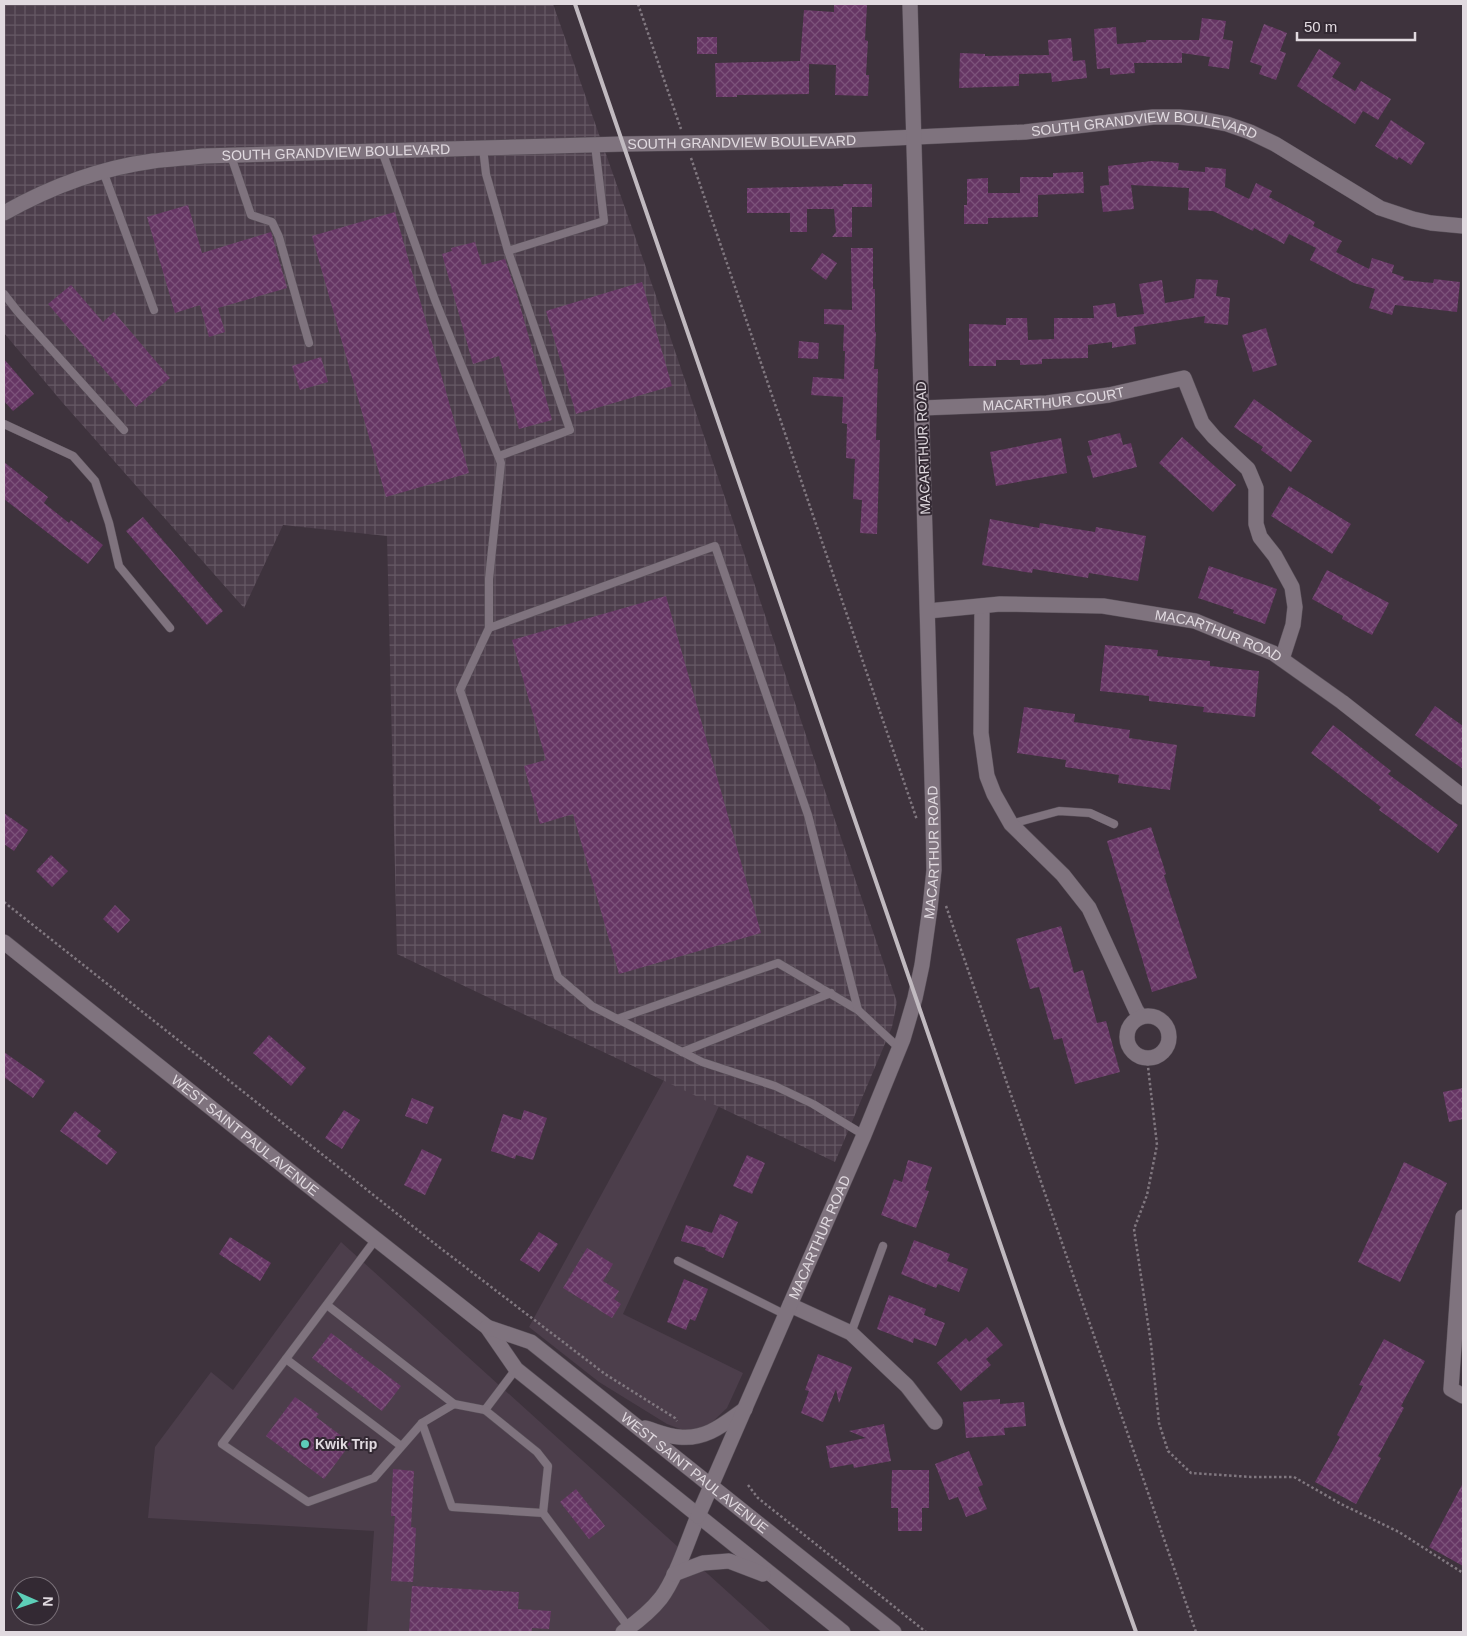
<svg xmlns="http://www.w3.org/2000/svg" width="1467" height="1636" viewBox="0 0 1467 1636" font-family="Helvetica,sans-serif">
<style>
.built{fill:#4c3e4b}
.industrial{fill:url(#industrial-grid)}
.building{fill:url(#building-cross-hatch)}
.lines{fill:none;stroke-linecap:round;stroke-linejoin:round}
.lane-casing{stroke:#595059;stroke-width:9}
.street-casing{stroke:#595059;stroke-width:16}
.secondary-casing{stroke:#595059;stroke-width:16}
.path{stroke:#817880;stroke-width:2.5;stroke-dasharray:2.5 2.5;stroke-linecap:butt}
.lane{stroke:#7f737e;stroke-width:8}
.street{stroke:#7f737e;stroke-width:15}
.secondary{stroke:#7f737e;stroke-width:15}
.rail{stroke:#c1bac0;stroke-width:4}
.poi-dot{fill:#5dceb8;stroke:#332933;stroke-width:2}
.labels{text-anchor:middle;stroke-width:4;stroke-linejoin:round;paint-order:stroke}
.street-label{font-size:14px;fill:#e1dae0;stroke:#332933}
.poi-label{font-size:14px;font-weight:bold;fill:#e1dae0;stroke:#332933;text-anchor:start}
</style>
<defs>
<pattern id="industrial-grid" width="8" height="8" patternUnits="userSpaceOnUse" patternTransform="scale(1.25)"><rect width="8" height="8" fill="#4c3e4b"/><path d="M0 4h8M4 0v8" fill="none" stroke="#665965"/></pattern>
<pattern id="building-cross-hatch" width="8" height="8" patternUnits="userSpaceOnUse" patternTransform="scale(1.25)"><rect width="8" height="8" fill="#663664"/><path d="M0 0l8 8M0 8l8-8" fill="none" stroke="#7c527a"/></pattern>
</defs>
<rect width="100%" height="100%" fill="#3e333d"/>
<g class="built">
<path d="M664 1080 719 1106 623 1314 743 1373 727 1408 708 1426 697 1430 680 1429 667 1424 599 1382 529 1327Z"/>
<path d="M341 1242 772 1632H367L374 1531 148 1518 155 1447 211 1372 233 1390Z"/>
</g>
<path class="industrial" d="M4 4H553L661 310 897 1002 892 1027 835 1162 397 954 387 536 283 525 244 608 62 402 4 333Z"/>
<g class="building">
<path d="M834 4 867 5 865 40 868 41 866 75H869L868 96 835 95 836 65 809 64V94L737 95V97H716L715 63 800 61 804 10 834 12Z"/>
<path d="M1202 18 1226 21 1223 39 1233 41 1229 69 1208 66 1210 57 1182 53V63H1134L1135 73 1110 75V68L1097 69 1094 29 1116 27 1117 44 1146 42V40H1199Z"/>
<path d="M1264 24 1287 33 1280 51 1286 53 1276 80 1259 74 1262 66 1250 62Z"/>
<rect x="697" y="37" width="20" height="17"/>
<path d="M1071 38 1073 61 1085 60 1087 78 1052 82 1051 73 1019 74V86L959 88 960 53 985 54V56L1049 55 1048 40Z"/>
<path d="M1319 49 1341 63 1332 77 1355 91 1361 81 1391 99 1378 120 1363 111 1355 124 1297 86Z"/>
<path d="M1391 120 1425 143 1411 165 1399 157 1397 160 1375 146Z"/>
<path d="M1152 161 1179 163 1178 170 1205 172V167L1226 169 1225 187 1249 199 1256 183 1272 191 1269 197 1315 222 1313 226 1342 241 1336 252 1369 269 1372 258 1394 265 1392 273 1404 277 1403 280 1433 283 1434 279 1460 282 1457 312 1395 305 1392 315 1369 308 1375 289 1354 283 1310 260 1316 248 1289 234 1284 244 1254 228 1253 231 1213 211 1188 210 1189 188 1131 185 1134 209 1103 212 1100 186 1109 185 1108 166Z"/>
<path d="M1083 172 1084 193 1038 195V217L988 218V224H964V205H967V179L988 178V193H1020V177H1053V173Z"/>
<path d="M843 184H872V207H852V237H832L836 232 834 209H807V232H790V213H747V188L843 186Z"/>
<path d="M188 205 202 253 271 232 287 288 218 308 225 332 209 337 200 305 175 313 147 217Z"/>
<path d="M395 212 469 473 386 497 312 236Z"/>
<path d="M475 242 482 265 505 259 517 295 552 420 519 429 499 356 473 364 442 254 452 251 451 248Z"/>
<path d="M851 248H873V289H875V332H876L874 369H878L876 440H880L877 534 860 533 862 500 853 499 855 459 846 458 847 424 842 423 843 397 811 395 813 377 844 379 845 351H843L844 325 824 324V309L852 310Z"/>
<path d="M822 253 837 263 826 280 811 269Z"/>
<path d="M1196 279 1218 280 1216 296 1230 298 1228 325 1204 323 1205 316 1134 327 1136 344 1112 348V342L1088 345V358L1042 359V364L1020 365V360H996V366H969V324L1006 325V318H1027L1028 340 1054 339V318H1094L1093 306 1115 303 1117 317 1144 314 1139 284 1162 280 1165 303 1194 298Z"/>
<path d="M642 282 672 386 576 414 546 311Z"/>
<path d="M71 285 103 322 114 312 170 378 136 407 48 304Z"/>
<path d="M1266 328 1277 365 1253 372 1242 335Z"/>
<path d="M799 341 819 343 818 359 798 358Z"/>
<path d="M321 357 328 382 300 390 292 366Z"/>
<path d="M4 359 34 394 13 411 4 401Z"/>
<path d="M1254 399 1312 441 1291 472 1261 450 1263 447 1234 427Z"/>
<path d="M1120 433 1123 445 1131 443 1137 467 1093 478 1087 456 1092 455 1088 441Z"/>
<path d="M1182 437 1236 485 1213 512 1159 463Z"/>
<path d="M1061 438 1067 473 996 486 990 452Z"/>
<path d="M4 462 48 497 44 503 69 523 71 520 103 545 88 564 4 499Z"/>
<path d="M1289 486 1351 524 1332 554 1271 516Z"/>
<path d="M143 517 223 611 207 625 126 531Z"/>
<path d="M990 519 1039 528 1040 523 1095 532 1096 527 1146 536 1138 581 1089 573 1088 578 1033 569 1032 573 982 565Z"/>
<path d="M1209 566 1277 589 1265 624 1233 613 1234 610 1198 598Z"/>
<path d="M1327 570 1389 603 1372 635 1342 619 1343 616 1312 599Z"/>
<path d="M666 596 761 933 619 974 573 814 540 824 524 766 546 760 512 640Z"/>
<path d="M1105 645 1158 650 1157 656 1210 661V666L1259 671 1255 717 1203 712 1204 707 1149 701V696L1100 691Z"/>
<path d="M1435 706 1463 726V769L1415 735Z"/>
<path d="M1024 707 1075 714 1074 722 1130 730 1129 738 1177 745 1170 790 1118 783 1119 775 1065 767 1066 760 1017 753Z"/>
<path d="M1333 725 1391 771 1388 774 1458 825 1438 853 1379 810 1381 807 1311 753Z"/>
<path d="M4 813 28 830 14 851 4 844Z"/>
<path d="M1151 827 1166 874 1164 875 1197 978 1152 992 1107 841Z"/>
<path d="M51 855 68 871 52 887 36 871Z"/>
<path d="M115 905 130 920 118 933 103 919Z"/>
<path d="M1061 926 1074 973 1083 970 1097 1023 1106 1021 1120 1072 1075 1084 1062 1038 1054 1040 1039 987 1030 989 1016 939Z"/>
<path d="M269 1035 306 1068 291 1086 253 1053Z"/>
<path d="M4 1052 45 1081 33 1098 4 1077Z"/>
<path d="M1463 1088V1119L1449 1122 1443 1092Z"/>
<path d="M412 1098 434 1107 427 1124 405 1116Z"/>
<path d="M344 1110 360 1120 342 1149 325 1138Z"/>
<path d="M524 1110 547 1118 533 1160 516 1155 515 1159 491 1151 503 1114 521 1120Z"/>
<path d="M75 1111 101 1131 97 1136 117 1152 107 1165 60 1131Z"/>
<path d="M422 1149 442 1159 425 1195 404 1185Z"/>
<path d="M747 1155 765 1163 752 1194 733 1186Z"/>
<path d="M908 1160 932 1167 925 1190 929 1191 916 1228 881 1215 894 1179 902 1182Z"/>
<path d="M1404 1162 1447 1183 1400 1282 1358 1262Z"/>
<path d="M720 1214 738 1222 723 1258 705 1250 706 1248 681 1241 686 1225 712 1233Z"/>
<path d="M539 1232 558 1244 539 1272 520 1260Z"/>
<path d="M230 1237 271 1263 260 1281 219 1254Z"/>
<path d="M914 1240 950 1254 947 1261 968 1269 959 1292 938 1284 936 1288 901 1274Z"/>
<path d="M587 1248 613 1264 603 1281 619 1291 614 1299 621 1304 612 1318 563 1288Z"/>
<path d="M684 1279 708 1289 695 1321 690 1319 686 1330 667 1322Z"/>
<path d="M889 1295 926 1309 924 1315 945 1323 936 1346 914 1338 913 1343 877 1329Z"/>
<path d="M987 1327 1003 1345 986 1359 991 1365 961 1391 937 1363 966 1338 969 1342Z"/>
<path d="M331 1333 401 1386 382 1411 312 1358Z"/>
<path d="M1384 1339 1425 1361 1401 1406 1404 1408 1378 1456 1381 1458 1356 1504 1315 1482 1340 1437 1337 1435 1363 1386 1359 1385Z"/>
<path d="M818 1354 852 1367 839 1403 836 1389 823 1422 801 1413 809 1391 805 1390Z"/>
<path d="M295 1397 319 1414 316 1417 351 1443 324 1479 266 1436Z"/>
<path d="M1000 1399V1404L1024 1402 1026 1426 1004 1428 1005 1435 966 1438 963 1402Z"/>
<path d="M884 1424 891 1461 854 1468 853 1464 830 1468 826 1446 866 1438 849 1431Z"/>
<path d="M969 1451 983 1485 978 1487 987 1509 966 1517 958 1497 949 1500 935 1464Z"/>
<path d="M393 1469 414 1471 411 1527 416 1528 413 1582 391 1581 395 1516H391Z"/>
<path d="M892 1470H929V1508H922V1531H898V1508H891Z"/>
<path d="M1463 1483V1566L1429 1547Z"/>
<path d="M576 1489 605 1526 589 1539 560 1502Z"/>
<path d="M412 1586 519 1592 518 1609 551 1611 549 1629 532 1628V1632H409Z"/>
</g>
<g class="lines">
<defs>
<g id="lane">
<path d="M483 148 486 174 508 251 604 221 595 145"/>
<path d="M382 151 435 300 501 463 489 579V628"/>
<path d="M231 156 251 215 272 222 279 237 309 343"/>
<path d="M103 171 154 310"/>
<path d="M4 294 18 312 124 430"/>
<path d="M4 424 73 456 95 481 109 523 119 566 170 628"/>
<path d="M499 456 570 430 508 251"/>
<path d="M1011 824 1059 811 1090 813 1114 824"/>
<path d="M617 1019 778 963 858 1010"/>
<path d="M682 1052 831 993"/>
<path d="M864 1135 813 1104 775 1086 702 1062 592 1006 558 977 460 690 489 628 715 546 808 815 858 1010 899 1048"/>
<path d="M376 1239 222 1444 308 1502 374 1478 422 1423 454 1404 485 1410 516 1369"/>
<path d="M678 1261 786 1315"/>
<path d="M327 1305 454 1404"/>
<path d="M851 1333 883 1246"/>
<path d="M286 1359 401 1446"/>
<path d="M485 1410 537 1452 548 1466 543 1513"/>
<path d="M422 1423 452 1507 543 1513 629 1628"/>
</g>
<g id="street">
<path id="s1" d="M922 408 1047 403 1109 395 1184 378 1202 423 1214 437 1248 469 1256 488V524L1260 537 1275 556 1292 587 1295 607 1293 625 1282 659"/>
<path d="M982 606 981 733 987 776 994 794 1011 824 1063 875 1089 908 1136 1010 1141 1017"/>
<path id="s2" d="M928 611 1000 604 1103 606 1195 621 1273 653 1342 702 1463 797"/>
<circle cx="1148" cy="1037" r="21"/>
<path d="M1463 1217 1451 1389 1463 1396"/>
<path d="M790 1305 851 1333 907 1386 935 1422"/>
<path d="M623 1632C637 1622 650 1612 661 1598 676 1578 688 1540 698 1516"/>
</g>
<g id="secondary">
<path id="s3" d="M4 213C50 187 101 168 153 161 170 159 187 158 203 156L623 144 830 141 1025 132 1153 117H1179L1201 119 1227 124 1250 132 1275 144 1380 208 1413 219 1431 223 1463 226"/>
<path id="s4" d="M4 942 296 1176 487 1327 516 1369 843 1632"/>
<path id="s5" d="M487 1327 531 1342 894 1632"/>
<path d="M645 1428C656 1431 667 1436 679 1437 706 1440 724 1424 745 1409"/>
<path id="s6" d="M698 1516 864 1135 903 1039 915 998 922 965 930 908 934 870 933 815 910 4"/>
<path d="M674 1574 703 1563 729 1561 763 1574"/>
</g>
</defs>
<use href="#lane" class="lane-casing"/>
<use href="#street" class="street-casing"/>
<use href="#secondary" class="secondary-casing"/>
<g class="path">
<path d="M638 4 681 129"/>
<path d="M691 158 917 820"/>
<path d="M4 902 439 1247 605 1374 675 1418 677 1421"/>
<path d="M946 906 1196 1632"/>
<path d="M1147 1058 1157 1145 1147 1195 1134 1229 1151 1344 1159 1423 1168 1451 1191 1473 1251 1477H1294L1341 1504 1399 1532 1463 1573"/>
<path d="M748 1485 758 1498 926 1632"/>
</g>
<use href="#lane" class="lane"/>
<use href="#street" class="street"/>
<use href="#secondary" class="secondary"/>
<path class="rail" d="M575 4 1062 1424 1136 1632"/>
</g>
<circle class="poi-dot" cx="305" cy="1444" r="5"/>
<g class="labels">
<g class="street-label">
<text dy="5" stroke="none"><textPath href="#s3" startOffset="1152">SOUTH GRANDVIEW BOULEVARD</textPath></text>
<text dy="5" stroke="none"><textPath href="#s3" startOffset="748">SOUTH GRANDVIEW BOULEVARD</textPath></text>
<text dy="5" stroke="none"><textPath href="#s3" startOffset="342">SOUTH GRANDVIEW BOULEVARD</textPath></text>
<text dy="5" stroke="none"><textPath href="#s1" startOffset="132">MACARTHUR COURT</textPath></text>
<text transform="translate(923 448) rotate(-92)" y="5">MACARTHUR ROAD</text>
<text dy="5" stroke="none"><textPath href="#s2" startOffset="295">MACARTHUR ROAD</textPath></text>
<text dy="5" stroke="none"><textPath href="#s6" startOffset="709">MACARTHUR ROAD</textPath></text>
<text dy="5" stroke="none"><textPath href="#s4" startOffset="309">WEST SAINT PAUL AVENUE</textPath></text>
<text dy="5" stroke="none"><textPath href="#s6" startOffset="304">MACARTHUR ROAD</textPath></text>
<text dy="5" stroke="none"><textPath href="#s5" startOffset="256">WEST SAINT PAUL AVENUE</textPath></text>
</g>
<g class="poi-label">
<text x="315" y="1449">Kwik Trip</text>
</g>
</g>
<rect width="1467" height="1636" fill="none" stroke="#e1dae0" stroke-width="10"/>
<g transform="translate(35 1601) rotate(92)"><circle r="24" fill="#332933" stroke="#797078"/>
<path d="M0-4L9 19L0 12L-9 19Z" fill="#5dceb8"/>
<text y="-8" font-size="14" font-weight="bold" text-anchor="middle" fill="#e1dae0">N</text>
</g>
<path d="M1297 32v8h118v-8" fill="none" stroke="#e1dae0" stroke-width="2.5"/>
<text x="1304" y="32" font-size="15" fill="#e1dae0" stroke="#332933" stroke-width="4" paint-order="stroke">50 m</text>
</svg>
